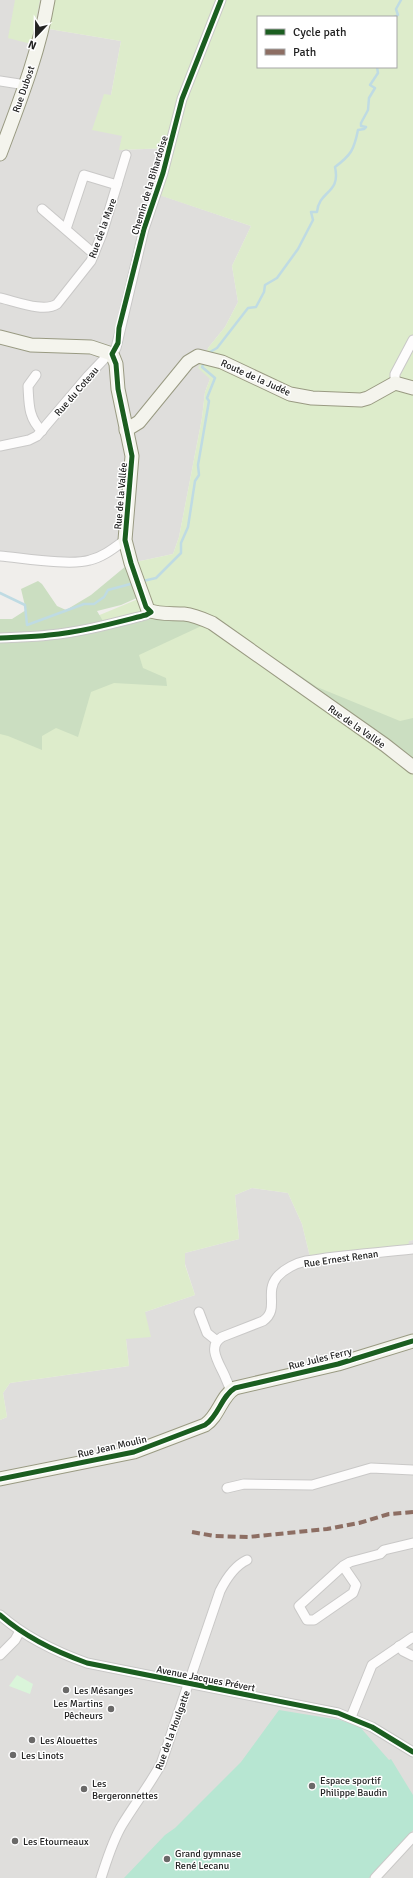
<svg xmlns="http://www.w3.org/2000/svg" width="413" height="1878" viewBox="0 0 413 1878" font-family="Signika,sans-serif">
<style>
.residential{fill:#dfdedc}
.grass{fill:#ddeccb;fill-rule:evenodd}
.forest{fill:#cbdec1}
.park{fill:#daf5da}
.pitch{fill:#b7e6d2}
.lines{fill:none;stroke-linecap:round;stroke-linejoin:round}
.stream{stroke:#bfdbe3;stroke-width:2.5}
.street-casing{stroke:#c9c8c7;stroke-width:11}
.secondary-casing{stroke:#999a82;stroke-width:15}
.street{stroke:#fdfcfc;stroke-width:9}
.secondary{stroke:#f4f4ed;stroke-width:13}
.quiet{stroke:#8d6e63;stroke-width:4;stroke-dasharray:8 4;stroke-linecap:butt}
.cycleway-casing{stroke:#fff;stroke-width:8}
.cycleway{stroke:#1b5e20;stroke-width:5}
.poi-dot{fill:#6a6968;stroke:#fff;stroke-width:1.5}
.labels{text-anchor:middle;stroke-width:3;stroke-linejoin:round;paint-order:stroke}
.street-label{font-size:10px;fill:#222;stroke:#fff}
.poi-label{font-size:10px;fill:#222;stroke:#fff;text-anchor:start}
</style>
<rect width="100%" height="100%" fill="#f0eeeb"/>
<g class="residential">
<path d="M0 0H48L43 28 121 41 111 95 123 136 120 150 170 148 157 194 251 226 232 266 238 302 225 327 208 348 210 379 205 392 202 418 179 537 173 554 131 563 125 541 96 558 0 556Z"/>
<path d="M252 1188 288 1193 302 1224 310 1257 413 1240V1878H0V1420L7 1417 3 1393 10 1383 129 1366 126 1339 145 1312 195 1295 185 1264V1253L239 1239 235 1195Z"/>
</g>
<g class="grass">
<path d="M15 0H40L31 44 8 38Z"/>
<path d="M48 0H413V1240L409 1241 408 1246 310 1257 302 1224 288 1193 252 1188 235 1195 239 1239 185 1253V1265L195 1295 145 1312 151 1337 126 1339 129 1366 10 1383 3 1393 7 1417 0 1420V647L20 648 143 597 131 563 173 554 179 537 202 418 205 392 210 379 198 368 208 348 225 327 238 302 232 266 251 226 156 194 169 148 119 150 122 136 92 130 104 94 111 95 121 41 43 28ZM258 17H396V67H258Z"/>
</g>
<g class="forest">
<path d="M126 566 139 597 121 605 97 611 103 621 136 615 147 620 168 615 210 622 139 655 143 668 166 678 167 686 114 683 91 692 78 737 56 728 42 736V750L8 736 0 734V619H12L26 610 21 589 38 581 42 584 57 606 66 610 91 595Z"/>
<path d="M280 662 317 687 400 721 413 718V767L275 667Z"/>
</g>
<path class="park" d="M17 1675 33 1684 30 1694 9 1686Z"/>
<path class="pitch" d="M279 1710 340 1720 360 1727 389 1760 391 1759 413 1795V1830L369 1878H124L165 1835 175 1828 241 1762Z"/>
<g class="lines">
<g class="stream">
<path d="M394 17 398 15 396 9 401 0"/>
<path d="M210 352 217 348 248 308 256 307 264 292 265 285 277 278 298 249 313 220 311 212H317C319 190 341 194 335 167 351 155 354 150 358 130L364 129 366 127 361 126V123L368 110 369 98 375 88 370 85 378 73 377 67"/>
<path d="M143 581 156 578 181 553V543L188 527 195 481 199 475 198 465 209 401 207 398 215 378 202 367 204 363"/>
<path d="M0 593 25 605 27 625 84 604H94L104 597 108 590 134 583"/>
</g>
<defs>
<g id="street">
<path d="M0 81 26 85"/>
<path d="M42 209 94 254"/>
<path d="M66 229 84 175 117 185"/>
<path d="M0 298C15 301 44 313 57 304L91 261 102 234 126 155"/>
<path d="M36 375 28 386C29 403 28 418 42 431"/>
<path d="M395 383V374L413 340"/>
<path d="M0 446 29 440 37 436 88 376 106 357 112 354 116 348 144 229 163 173 182 99 221 0"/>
<path d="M0 556C23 558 70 566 90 560 103 557 114 548 125 540"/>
<path d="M0 638C16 637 33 637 49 635 82 632 114 623 146 615L151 612"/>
<path d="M199 1312 207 1333 217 1341"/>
<path d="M231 1391C229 1387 228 1383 226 1379 222 1367 205 1347 222 1337L263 1321C280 1309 264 1293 277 1277 284 1269 296 1263 306 1261 340 1255 378 1253 413 1249"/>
<path d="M227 1488 244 1484 312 1485 371 1468 413 1470"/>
<path d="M343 1566 356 1585 353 1593 314 1620H307L299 1606 343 1566 350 1562 380 1554 384 1550 413 1543"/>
<path d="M0 1615C25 1637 56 1652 87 1663L338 1713 372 1727 413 1752"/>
<path d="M399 1646 403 1651 413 1656"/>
<path d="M0 1655 15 1640 20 1631"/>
<path d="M351 1717 372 1665 413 1637"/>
<path d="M101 1878C107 1860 112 1842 122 1825 134 1805 149 1786 161 1764L220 1591C226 1579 234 1566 247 1560"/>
<path d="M375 1878 413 1837"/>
</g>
<g id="secondary">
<path d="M0 154C19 103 39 53 48 0"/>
<path d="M0 337 31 345 91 347 112 354 116 364 118 389 132 456 125 540 131 563 148 610C159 615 173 613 184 614 194 615 203 619 212 623L385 745 413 767"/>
<path d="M126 430 139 422 188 362 198 356 222 362 290 394 312 398 361 400 368 398 395 383 413 388"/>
<path d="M0 1479 134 1452 205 1425C219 1416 221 1396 235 1388L338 1364 413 1341"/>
</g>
</defs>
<use href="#street" class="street-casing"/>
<use href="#secondary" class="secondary-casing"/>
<use href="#street" class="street"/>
<use href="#secondary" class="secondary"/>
<path class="quiet" d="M192 1532 214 1536 248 1537 327 1529 359 1523 389 1514 413 1512"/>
<defs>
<g id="cycleway">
<path d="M0 638C16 637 33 637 49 635 82 632 114 623 146 615L151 612 146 607 131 563 125 540 132 456 118 389 116 364 112 354 118 343 119 328 144 229 163 173 182 99 221 0"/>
<path d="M0 1479 134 1452 205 1425C219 1416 221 1396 235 1388L338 1364 413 1341"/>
<path d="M0 1615C25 1637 56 1652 87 1663L338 1713 372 1727 413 1752"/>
</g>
</defs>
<use href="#cycleway" class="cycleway-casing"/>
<use href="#cycleway" class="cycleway"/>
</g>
<g class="poi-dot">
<circle cx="66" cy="1690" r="4"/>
<circle cx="111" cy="1709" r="4"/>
<circle cx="32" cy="1740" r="4"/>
<circle cx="13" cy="1755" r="4"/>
<circle cx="312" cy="1786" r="4"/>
<circle cx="84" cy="1789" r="4"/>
<circle cx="15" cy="1841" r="4"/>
<circle cx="167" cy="1859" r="4"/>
</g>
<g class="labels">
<g class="street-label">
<text transform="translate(23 89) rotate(-71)" y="4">Rue Dubost</text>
<text transform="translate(149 185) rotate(-73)" y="4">Chemin de la Bihardoise</text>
<text transform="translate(102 228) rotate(-70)" y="4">Rue de la Mare</text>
<text transform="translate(256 377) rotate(24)" y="4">Route de la Judée</text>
<text transform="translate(76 391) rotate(-49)" y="4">Rue du Coteau</text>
<text transform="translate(120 496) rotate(-85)" y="4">Rue de la Vallée</text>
<text transform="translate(357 726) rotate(35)" y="4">Rue de la Vallée</text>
<text transform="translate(341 1258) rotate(-8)" y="4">Rue Ernest Renan</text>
<text transform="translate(320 1358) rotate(-14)" y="4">Rue Jules Ferry</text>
<text transform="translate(112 1446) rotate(-13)" y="4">Rue Jean Moulin</text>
<text transform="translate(206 1678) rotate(11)" y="4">Avenue Jacques Prévert</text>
<text transform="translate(172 1730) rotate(-70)" y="4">Rue de la Houlgatte</text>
</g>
<g class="poi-label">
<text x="74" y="1694">Les Mésanges</text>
<text x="103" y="1707" text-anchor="end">Les Martins<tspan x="103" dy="12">Pêcheurs</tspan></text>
<text x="40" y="1744">Les Alouettes</text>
<text x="21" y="1759">Les Linots</text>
<text x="320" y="1784">Espace sportif<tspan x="320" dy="12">Philippe Baudin</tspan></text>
<text x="92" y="1787">Les<tspan x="92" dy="12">Bergeronnettes</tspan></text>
<text x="23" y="1845">Les Etourneaux</text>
<text x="175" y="1857">Grand gymnase<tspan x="175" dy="12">René Lecanu</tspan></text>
</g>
</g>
<rect x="257" y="16" width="140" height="52" fill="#ffffff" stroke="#a7a7a7"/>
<rect x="265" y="29" width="20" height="6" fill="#1b5e20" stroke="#a7a7a7"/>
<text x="293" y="36" font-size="12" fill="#222222">Cycle path</text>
<rect x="265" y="49" width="20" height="6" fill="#8d6e63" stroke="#a7a7a7"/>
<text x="293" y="56" font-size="12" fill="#222222">Path</text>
<g transform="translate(36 36) rotate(202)" stroke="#ffffff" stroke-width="3" paint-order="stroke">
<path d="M0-3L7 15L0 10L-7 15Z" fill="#222222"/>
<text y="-6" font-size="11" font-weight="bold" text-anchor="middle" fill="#222222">N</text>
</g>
</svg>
